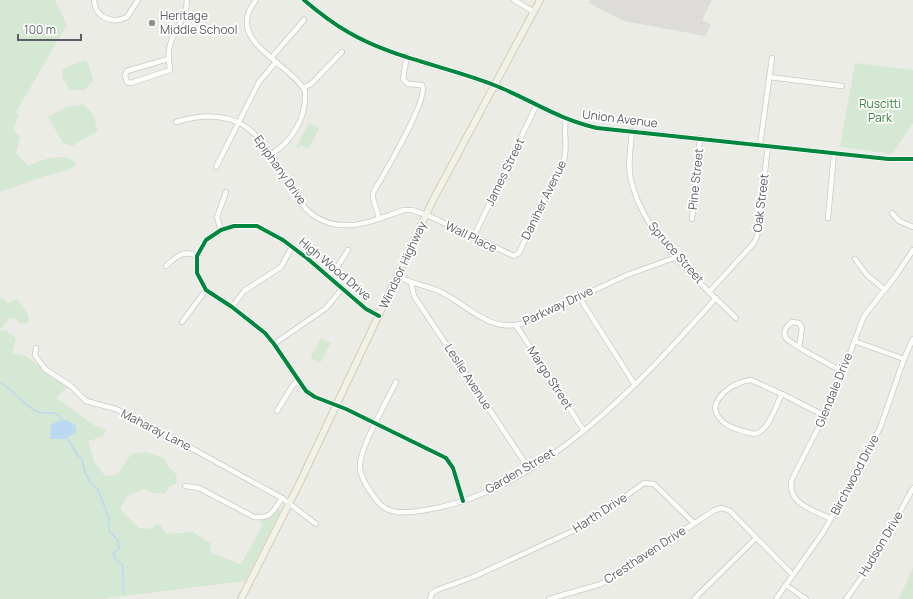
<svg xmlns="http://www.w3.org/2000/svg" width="913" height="599" viewBox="0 0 913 599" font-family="Manrope,sans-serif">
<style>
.industrial{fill:#dddcd8}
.green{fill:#d5e8d4}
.water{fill:#bcd9f4}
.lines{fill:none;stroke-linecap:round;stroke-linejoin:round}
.stream{stroke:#bcd9f4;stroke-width:1.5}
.minor-casing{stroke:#c9c9c9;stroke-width:6}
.major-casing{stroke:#d3cdb6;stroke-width:8}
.minor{stroke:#fcfcfb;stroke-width:4.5}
.major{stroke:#f2f1e8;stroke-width:6}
.rail{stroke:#e3e4e3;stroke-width:1.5;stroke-dasharray:1 5;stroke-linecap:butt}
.cycleway-casing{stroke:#fff;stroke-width:6}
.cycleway{stroke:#00873e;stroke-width:4}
.poi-dot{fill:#8e9092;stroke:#fff;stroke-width:1.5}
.labels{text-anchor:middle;stroke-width:3.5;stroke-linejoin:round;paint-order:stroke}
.poi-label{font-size:12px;fill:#5c5f64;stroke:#fff;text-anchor:start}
.park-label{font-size:12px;fill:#3a8543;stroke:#fff}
.street-label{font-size:12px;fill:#5c5f64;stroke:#fff}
</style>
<rect width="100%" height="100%" fill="#ecece7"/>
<path class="industrial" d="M590 0H712L702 20 711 25 705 36 624 21 589 3Z"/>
<g class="green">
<path d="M0 0H55L67 25 16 112 19 115 13 130 20 136 16 153 28 166C41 160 60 153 73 160L76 166 66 171 48 175 0 192Z"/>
<path d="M85 60 88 62 93 81 85 90H70L63 79 62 69Z"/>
<path d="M855 63 913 70V123L892 154 840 147Z"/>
<path d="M83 104 93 114 98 131 72 146 63 143 48 117 66 107Z"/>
<path d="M309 123 319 128 309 149 301 145 299 148 296 147Z"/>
<path d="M0 298H3L8 304 9 302 17 299 29 316 28 323 20 324 16 319 7 318V322L0 329Z"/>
<path d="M5 330 16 338 12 353 26 356 68 387 56 398 96 426 107 430 102 437 88 441 94 461 105 476 118 474 131 454 146 452 164 458 168 466 177 475 176 484 169 486 165 494 154 493 144 489 127 496 120 509 139 528 152 529 154 525 160 524 166 534 193 532 210 543 211 553 241 564 262 527 260 520 270 518 278 508 281 510 245 581 102 599H0V331Z"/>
<path d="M321 338 331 343 320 363 310 358Z"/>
<path d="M913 567V599H899Z"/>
</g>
<path class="water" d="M67 420 76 426V432L64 439H50L51 425 58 421Z"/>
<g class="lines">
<g class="stream">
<path d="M0 383C23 394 25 416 55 413L63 420"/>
<path d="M67 438 78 456 82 459 84 470 90 482 97 488 105 508 109 520V531L118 540 119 548 113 553 116 560 122 564C124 574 122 583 124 593"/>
</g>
<defs>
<g id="minor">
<path d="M94 0C95 17 112 25 127 17L138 0"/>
<path d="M256 0C223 41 288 61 305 91 307 117 292 142 270 155"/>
<path d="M304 0C318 12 332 23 348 32 392 58 446 66 494 85 530 99 557 119 597 128L888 159H913"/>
<path d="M514 0 534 12"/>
<path d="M271 58 304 20"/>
<path d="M168 59 127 71 125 75 127 82 131 83 170 70C169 60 167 52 171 42 176 27 187 16 187 0"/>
<path d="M769 77 842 86"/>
<path d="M303 88 311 84 342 52"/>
<path d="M176 122C291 88 267 222 342 225 363 227 385 216 404 210H412L427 215 514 256 519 253 522 246 564 160C568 146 563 133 566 120"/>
<path d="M632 131C631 147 627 165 631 180 643 234 698 281 736 318"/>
<path d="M760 145 772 58"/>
<path d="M216 167 259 82 276 62"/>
<path d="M892 213 899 221 913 227"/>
<path d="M379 218 373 198V193C382 177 430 98 422 85L408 84 403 79 407 56"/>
<path d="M828 218 834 153"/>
<path d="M692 219 700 138"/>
<path d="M221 230 217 217 226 192"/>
<path d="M473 238 536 106"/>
<path d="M855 259 867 275 884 289"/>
<path d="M166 266C176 257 183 249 197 256"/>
<path d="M328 276 336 269 348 250"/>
<path d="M397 276C411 284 427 285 441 292 467 305 489 332 521 324L627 275 677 257"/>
<path d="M411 283 414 296 529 469"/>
<path d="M709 292 753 244 757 237 768 146"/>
<path d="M579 297 635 385"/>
<path d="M232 307 244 291 281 267 292 247"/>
<path d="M379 316 366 309 308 259 283 240 257 226H234L221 230 206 240 197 256V273L206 290 232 307 265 333 274 344 306 391 315 397 346 409 446 458 453 468 463 501"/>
<path d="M182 322 206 290"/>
<path d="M516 325 584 431"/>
<path d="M854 341 904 359"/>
<path d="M274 344 326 308 342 289"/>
<path d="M799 347 802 328 799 323 792 322C787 325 782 332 786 338 791 345 833 366 843 372"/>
<path d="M36 348 35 355 45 369 71 386 86 401 116 409 191 448 282 498 316 524"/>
<path d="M751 380 782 394C775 407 769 432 754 434 738 430 718 426 715 408 718 392 736 382 751 380Z"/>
<path d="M396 382C387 401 358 450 360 468 361 480 371 493 378 502 391 517 410 512 426 510 543 491 641 382 716 298"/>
<path d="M782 394 825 416"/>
<path d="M277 411 293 385 298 381"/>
<path d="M185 486 199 488 254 517C271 519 273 511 282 498"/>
<path d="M831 519C814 510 786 504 792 479L831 403 864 316 897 274 913 250"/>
<path d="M786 585 806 599"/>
<path d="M430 599 432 593 437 590 473 577 586 525 644 483 654 484 694 523"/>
<path d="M549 599 601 584 715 510 722 508 730 511 793 575"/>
<path d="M694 599 756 538"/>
<path d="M776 599 824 531 880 428 904 359 913 339"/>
<path d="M846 599 870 566 913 488"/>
</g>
<path id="major" d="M241 599 301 480 432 202 540 0"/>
</defs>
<use href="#minor" class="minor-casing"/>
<use href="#major" class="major-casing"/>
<use href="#minor" class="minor"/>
<use href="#major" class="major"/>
<path class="rail" d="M131 599C229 584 334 581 430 552 509 528 582 486 643 430 678 398 708 362 739 328 787 277 834 227 881 176L913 133"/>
<defs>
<g id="cycleway">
<path d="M304 0C318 12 332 23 348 32 392 58 446 66 494 85 530 99 557 119 597 128L888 159H913"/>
<path d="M379 316 366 309 308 259 283 240 257 226H234L221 230 206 240 197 256V273L206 290 232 307 265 333 274 344 306 391 315 397 346 409 446 458 453 468 463 501"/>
</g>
</defs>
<use href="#cycleway" class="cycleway-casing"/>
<use href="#cycleway" class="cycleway"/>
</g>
<circle class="poi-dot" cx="152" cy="23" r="4"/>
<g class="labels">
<g class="poi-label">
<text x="160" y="20">Heritage<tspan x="160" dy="14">Middle School</tspan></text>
</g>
<g class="park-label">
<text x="880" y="108">Ruscitti<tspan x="880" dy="14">Park</tspan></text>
</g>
<g class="street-label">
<text transform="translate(620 119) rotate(7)" y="4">Union Avenue</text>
<text transform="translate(280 170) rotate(55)" y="4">Epiphany Drive</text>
<text transform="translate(505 172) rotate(-64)" y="4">James Street</text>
<text transform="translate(696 179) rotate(-84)" y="4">Pine Street</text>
<text transform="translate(544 200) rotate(-64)" y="4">Daniher Avenue</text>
<text transform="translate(761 203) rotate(-83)" y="4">Oak Street</text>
<text transform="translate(471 237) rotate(26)" y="4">Wall Place</text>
<text transform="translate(676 253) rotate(49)" y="4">Spruce Street</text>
<text transform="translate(403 265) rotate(-65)" y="4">Windsor Highway</text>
<text transform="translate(335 269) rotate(40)" y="4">High Wood Drive</text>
<text transform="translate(558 306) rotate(-25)" y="4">Parkway Drive</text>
<text transform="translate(468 377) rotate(57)" y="4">Leslie Avenue</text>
<text transform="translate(550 378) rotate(57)" y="4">Margo Street</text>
<text transform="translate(834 390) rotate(-68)" y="4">Glendale Drive</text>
<text transform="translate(156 430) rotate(27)" y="4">Maharay Lane</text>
<text transform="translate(520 471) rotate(-30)" y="4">Garden Street</text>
<text transform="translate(855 475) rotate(-62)" y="4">Birchwood Drive</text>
<text transform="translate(600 513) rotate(-33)" y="4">Harth Drive</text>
<text transform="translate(881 544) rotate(-59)" y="4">Hudson Drive</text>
<text transform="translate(645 555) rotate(-33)" y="4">Cresthaven Drive</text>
</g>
</g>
<path d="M18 34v6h63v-6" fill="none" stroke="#5c5f64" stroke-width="2"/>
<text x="24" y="34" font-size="12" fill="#5c5f64" stroke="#ffffff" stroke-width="3" paint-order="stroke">100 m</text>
</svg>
